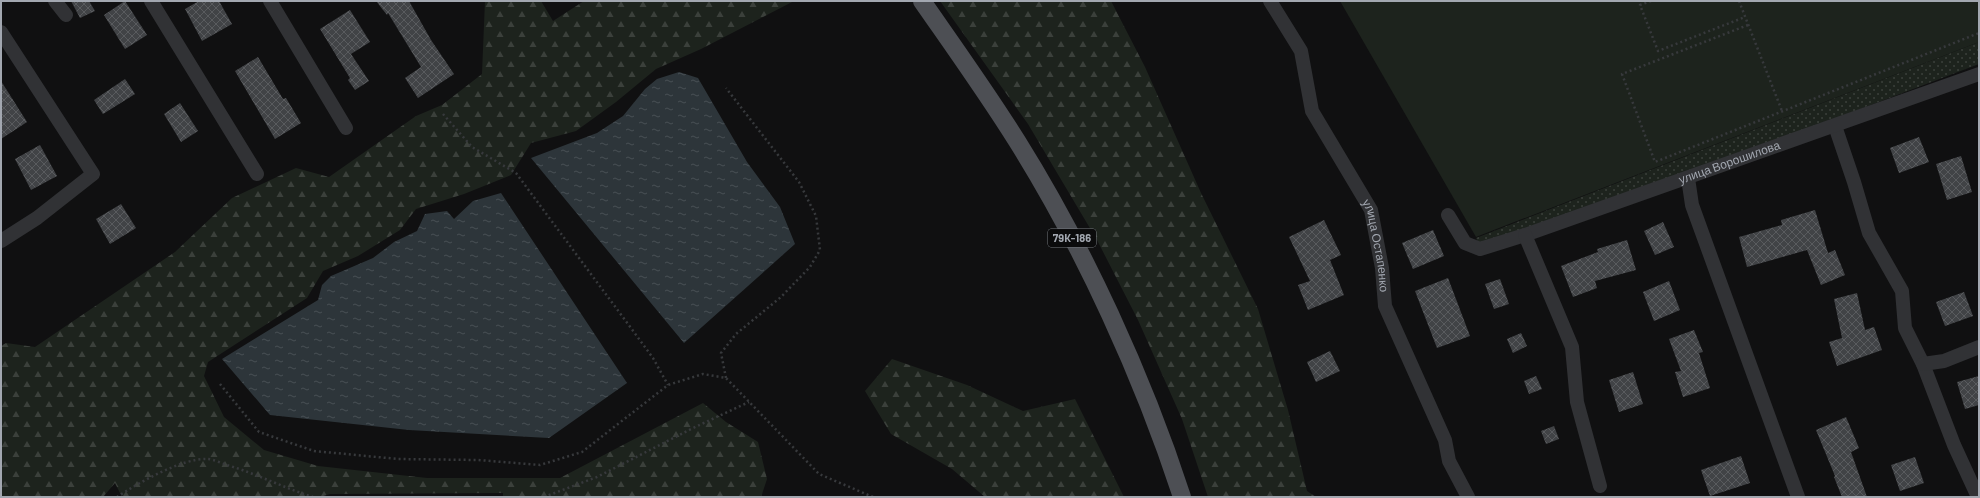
<svg xmlns="http://www.w3.org/2000/svg" width="1980" height="498" viewBox="0 0 1980 498" font-family="Barlow,sans-serif">
<style>
.grass{fill:url(#grass-dots)}
.forest{fill:url(#forest-firs)}
.park{fill:#1d231d}
.water{fill:url(#water-ripples)}
.building{fill:url(#building-cross-hatch)}
.lines{fill:none;stroke-linecap:round;stroke-linejoin:round}
.path{stroke:#37393c;stroke-width:2.5;stroke-dasharray:2 3;stroke-linecap:butt}
.minor{stroke:#313235;stroke-width:14}
.major{stroke:#4d4f54;stroke-width:18}
.labels{text-anchor:middle;stroke-width:4;stroke-linejoin:round;paint-order:stroke}
.shield{fill:#0b0b0c;stroke:#75787f;stroke-width:1}
.shield-label{font-size:11px;font-weight:bold;fill:#a2a7b0}
.street-label{font-size:12px;fill:#a2a7b0;stroke:#0b0b0c}
</style>
<defs>
<pattern id="grass-dots" width="8" height="8" patternUnits="userSpaceOnUse"><rect width="8" height="8" fill="#1d231d"/><path d="M2 2h.1M6 6h.1" fill="none" stroke="#3b403b" stroke-width="1.8" stroke-linecap="round"/></pattern>
<pattern id="forest-firs" width="22" height="20" patternUnits="userSpaceOnUse"><rect width="22" height="20" fill="#1d231d"/><path d="M5 1l3.5 6h-7zM16 11l3.5 6h-7z" fill="#3b403b"/></pattern>
<pattern id="water-ripples" width="26" height="14" patternUnits="userSpaceOnUse"><rect width="26" height="14" fill="#2d353a"/><path d="M2 4q2-2 4 0t4 0M15 11q2-2 4 0t4 0" fill="none" stroke="#484f54"/></pattern>
<pattern id="building-cross-hatch" width="8" height="8" patternUnits="userSpaceOnUse"><rect width="8" height="8" fill="#414346"/><path d="M0 0l8 8M0 8l8-8" fill="none" stroke="#595b5e"/></pattern>
</defs>
<rect width="100%" height="100%" fill="#101011"/>
<path class="grass" d="M1979 42V64L1620 200 1480 248 1476 238Z"/>
<g class="forest">
<path d="M485 1H541L553 21 584 1H794L701 49 656 69 616 102 576 131 531 143 511 175 464 194 416 209 400 230 358 256 323 271 307 298 208 362 204 376 224 417 264 450 318 466 427 478H560L703 403 726 422 758 442 767 479 761 497H503V493L330 494 320 497H122L115 483 103 497H1V346L6 343 35 347 175 252 232 198 296 168 329 177 416 116 442 105 482 74Z"/>
<path d="M940 1H1111L1145 67 1201 193 1258 309 1288 410 1307 491 1316 497H1208L1182 419 1138 320 1097 240 1028 124Z"/>
<path d="M892 359 967 385 1023 411 1075 399 1124 497H985L952 469 891 434 865 391Z"/>
</g>
<path class="park" d="M1340 1H1979V42L1476 237Z"/>
<g class="water">
<path d="M679 72 698 78 747 162 780 207 795 244 684 343 531 158 597 133 623 116 645 89 657 79Z"/>
<path d="M501 193 627 383 549 438 409 430 270 415 222 359 318 300 322 285 331 276 373 258 394 242 417 231 425 214 447 211 454 219 473 201Z"/>
</g>
<g class="building">
<path d="M71 1H89L95 11 80 18Z"/>
<path d="M125 1 147 35 125 49 104 15Z"/>
<path d="M199 1H219L232 24 202 41 185 9Z"/>
<path d="M376 1H409L431 40 454 74 418 98 405 78 421 67 388 13 387 15Z"/>
<path d="M350 10 370 42 351 54 369 81 355 90 348 80 350 78 320 29Z"/>
<path d="M258 57 283 99 286 98 301 123 275 139 235 71Z"/>
<path d="M125 79 135 94 103 114 94 100Z"/>
<path d="M1 81 27 122 1 139Z"/>
<path d="M180 103 198 131 181 142 164 114Z"/>
<path d="M1919 137 1929 162 1899 173 1890 148Z"/>
<path d="M40 145 57 176 31 190 15 159Z"/>
<path d="M1961 156 1972 192 1947 200 1936 164Z"/>
<path d="M121 204 136 228 110 244 96 219Z"/>
<path d="M1815 210 1828 253 1835 250 1845 275 1821 285 1807 250 1747 267 1739 237 1782 225 1781 220Z"/>
<path d="M1324 220 1341 255 1330 260 1344 295 1308 310 1298 285 1310 281 1289 237Z"/>
<path d="M1663 222 1674 247 1655 255 1644 231Z"/>
<path d="M1433 230 1444 256 1413 269 1402 243Z"/>
<path d="M1627 240 1636 270 1595 281 1597 288 1573 297 1561 266 1598 252 1597 249Z"/>
<path d="M1448 278 1470 336 1437 348 1415 291Z"/>
<path d="M1500 279 1509 304 1494 309 1485 284Z"/>
<path d="M1669 281 1680 310 1654 321 1643 292Z"/>
<path d="M1964 292 1973 316 1945 326 1936 302Z"/>
<path d="M1857 293 1865 330 1874 327 1882 350 1837 366 1829 342 1842 338 1834 299Z"/>
<path d="M1694 330 1703 352 1699 353 1710 388 1683 397 1675 372 1681 371 1669 339Z"/>
<path d="M1521 333 1527 346 1513 353 1507 339Z"/>
<path d="M1330 351 1340 371 1316 382 1307 362Z"/>
<path d="M1633 372 1643 404 1619 412 1609 380Z"/>
<path d="M1536 376 1542 389 1529 394 1524 381Z"/>
<path d="M1979 376V405L1965 409 1957 382Z"/>
<path d="M1846 417 1859 448 1851 452 1867 497H1842L1834 477 1835 476 1816 430Z"/>
<path d="M1554 426 1559 439 1546 444 1541 431Z"/>
<path d="M1741 456 1750 483 1710 496 1701 470Z"/>
<path d="M1915 457 1924 483 1900 491 1891 465Z"/>
</g>
<g class="lines">
<g class="path">
<path d="M1651 1 1640 5 1658 51 1745 17"/>
<path d="M1739 1 1782 111"/>
<path d="M1748 25 1622 74 1655 162 1979 33"/>
<path d="M443 114 472 147 516 173 628 324 653 358 668 385"/>
<path d="M726 378 721 353 736 334 781 297 810 267 820 250 816 216 799 182 726 88"/>
<path d="M220 384 259 432 314 451 398 459 478 460 540 465 582 452 668 385 703 374 726 378 819 474 873 497"/>
<path d="M117 497C138 483 182 458 207 459 213 459 221 463 227 465 257 474 284 488 313 497"/>
<path d="M544 497 597 477 693 428 749 402"/>
</g>
<g class="minor">
<path d="M55 1 66 15"/>
<path d="M151 1 257 174"/>
<path d="M270 1 346 128"/>
<path id="s1" d="M1270 1 1301 51 1312 111 1371 210 1382 268 1385 306 1445 440 1449 461 1468 497"/>
<path d="M1 32 93 174 37 218 1 241"/>
<path d="M1835 126 1854 182 1869 233 1902 291 1905 328 1923 364 1954 445 1978 497"/>
<path d="M1688 178 1692 205 1798 497"/>
<path id="s2" d="M1448 215 1465 243 1480 249 1525 235 1979 74"/>
<path d="M1525 235 1572 347 1577 402 1600 486"/>
<path d="M1923 364 1944 361 1979 347"/>
</g>
<path class="major" d="M922 1C954 47 987 93 1017 141 1084 248 1143 377 1182 497"/>
</g>
<g class="labels">
<rect class="shield" x="1048" y="229" width="48" height="18" rx="3"/>
<g class="shield-label">
<text x="1072" y="242">79К-186</text>
</g>
<g class="street-label">
<text dy="4" stroke="none"><textPath href="#s2" startOffset="313">улица Ворошилова</textPath></text>
<text dy="4" stroke="none"><textPath href="#s1" startOffset="271">улица Остапенко</textPath></text>
</g>
</g>
<rect width="1980" height="498" fill="none" stroke="#a2a7b0" stroke-width="4"/>
</svg>
